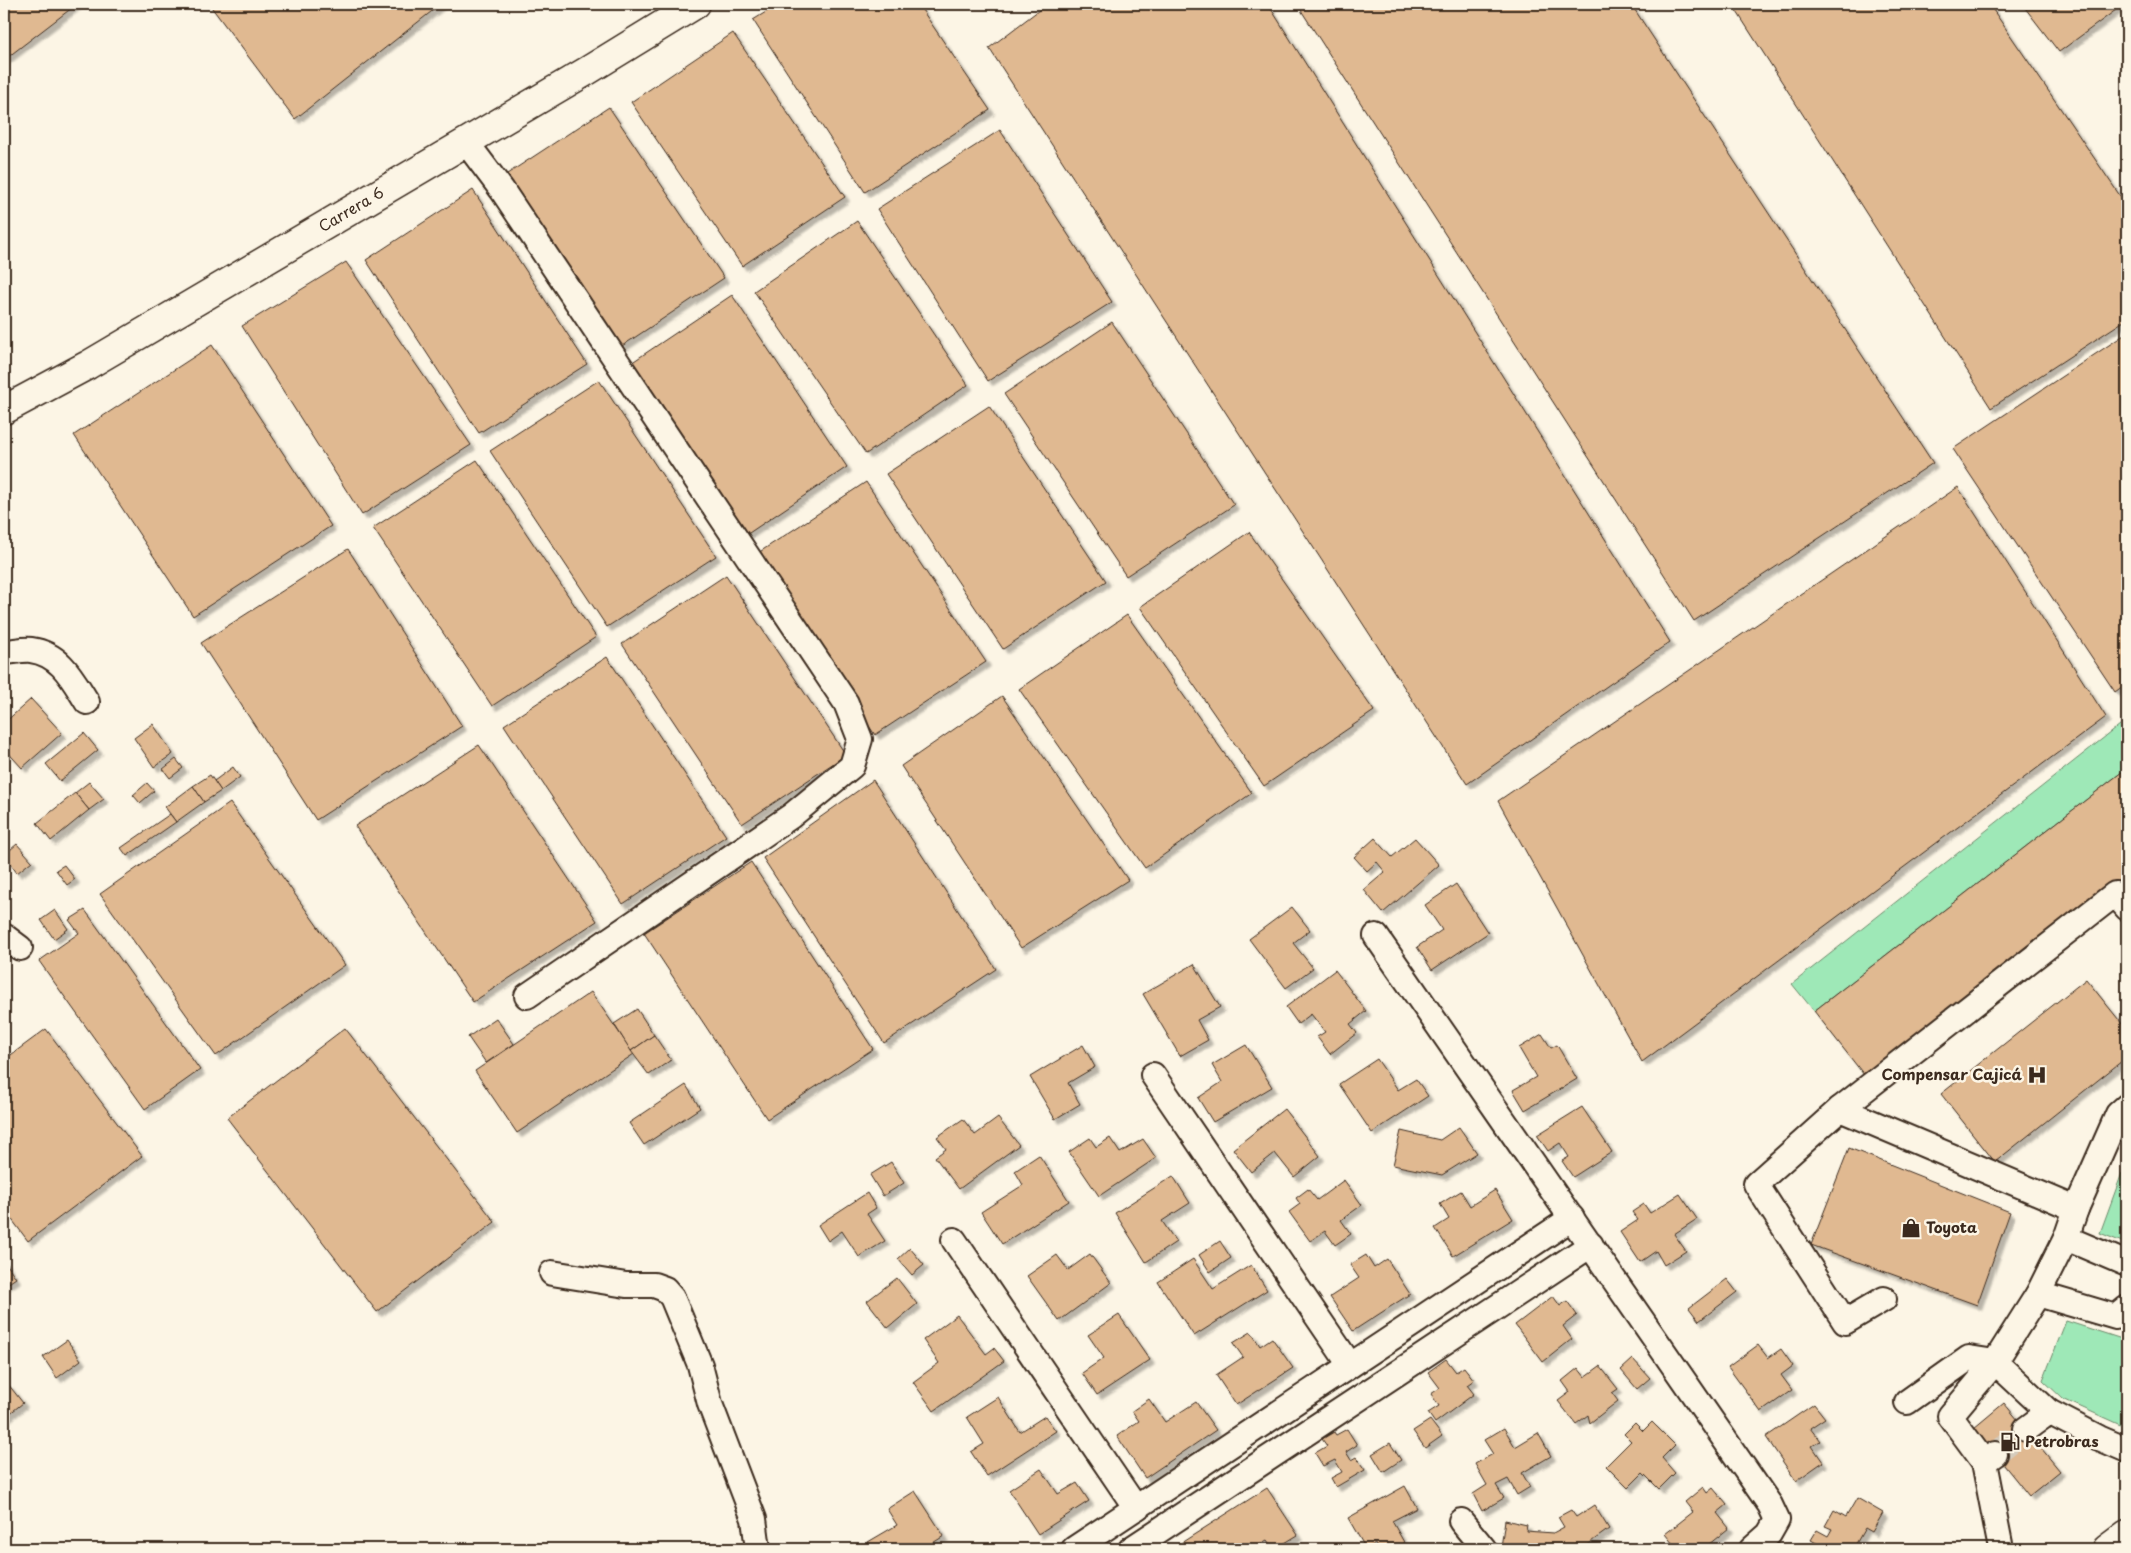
<svg xmlns="http://www.w3.org/2000/svg" width="2131" height="1553" viewBox="0 0 2131 1553" font-family="'Playpen Sans',sans-serif">
<style>
.green{fill:#9ee8b7;stroke:#6c896a}
.building{fill:#e0b991;stroke:#3b2a1e;filter:url(#shadow)}
.lines{fill:none;stroke-linecap:round;stroke-linejoin:round}
.minor-tunnel{stroke:#d5ccbd;stroke-width:24;stroke-dasharray:24 12;stroke-linecap:butt}
.minor-casing{stroke:#3b2a1e;stroke-width:28}
.major-casing{stroke:#3b2a1e;stroke-width:31}
.highway-casing{stroke:#3b2a1e;stroke-width:31}
.minor{stroke:#fcf5e5;stroke-width:24}
.major{stroke:#fcf5e5;stroke-width:28}
.highway{stroke:#fcf5e5;stroke-width:28}
.labels{text-anchor:middle;stroke-width:5;stroke-linejoin:round;paint-order:stroke}
.street-label{font-size:15px;fill:#3b2a1e;stroke:#fcf5e5}
.poi-label{font-size:15px;font-weight:bold;fill:#3b2a1e;stroke:#fcf5e5;text-anchor:start}
</style>
<defs>
<filter id="shadow"><feDropShadow dx="4.5" dy="4.5" stdDeviation="1" flood-color="#0004"/></filter>
</defs>
<rect width="100%" height="100%" fill="#fcf5e5"/>
<filter id="ink" filterUnits="userSpaceOnUse"><feTurbulence type="fractalNoise" baseFrequency=".02" numOctaves="2"/><feDisplacementMap in="SourceGraphic" scale="10" xChannelSelector="R" yChannelSelector="G"/><feConvolveMatrix kernelMatrix="1 2 1 2 8 2 1 2 1" color-interpolation-filters="sRGB"/></filter>
<g filter="url(#ink)">
<g class="green">
<path d="M2125 721 2127 724V768L1814 1011 1792 984Z"/>
<path d="M2122 1173 2127 1178V1244L2100 1233Z"/>
<path d="M2066 1321 2122 1339 2127 1335V1428L2063 1399 2043 1380Z"/>
</g>
<g class="building">
<path d="M4 4H77L4 60Z"/>
<path d="M209 4H441L295 119Z"/>
<path d="M779 4H918L990 110 865 192 753 20Z"/>
<path d="M1047 4H1268L1670 642 1467 784 989 48Z"/>
<path d="M1297 4H1631L1933 463 1694 621Z"/>
<path d="M1732 4H1989L2127 206V319L1991 408Z"/>
<path d="M2022 4H2124L2059 52Z"/>
<path d="M733 33 845 197 742 266 631 102Z"/>
<path d="M609 107 724 278 622 346 507 174Z"/>
<path d="M1000 130 1112 302 988 381 877 209Z"/>
<path d="M473 190 587 364 479 433 366 260Z"/>
<path d="M857 221 968 385 866 454 754 291Z"/>
<path d="M346 262 471 445 362 515 242 326Z"/>
<path d="M732 295 847 467 746 535 631 363Z"/>
<path d="M1112 322 1234 505 1126 576 1004 394Z"/>
<path d="M2127 333V683L2115 692 1953 449Z"/>
<path d="M212 345 331 526 193 616 74 435Z"/>
<path d="M599 380 716 556 607 627 490 451Z"/>
<path d="M989 406 1106 581 1003 649 886 474Z"/>
<path d="M477 460 596 637 492 706 373 528Z"/>
<path d="M866 482 986 662 875 735 755 555Z"/>
<path d="M1958 487 2106 717 1642 1062 1498 801Z"/>
<path d="M1249 532 1374 711 1264 786 1140 607Z"/>
<path d="M348 549 462 726 316 820 201 643Z"/>
<path d="M726 575 846 755 742 824 622 644Z"/>
<path d="M1127 615 1252 793 1145 868 1019 689Z"/>
<path d="M607 657 726 836 623 904 504 725Z"/>
<path d="M1002 696 1128 880 1021 948 901 766Z"/>
<path d="M31 699 62 733 22 768 4 748V723Z"/>
<path d="M153 724 173 754 154 767 134 738Z"/>
<path d="M84 733 98 750 60 781 46 764Z"/>
<path d="M479 745 597 921 473 1002 355 826Z"/>
<path d="M176 759 183 768 170 778 163 769Z"/>
<path d="M233 767 240 777 221 791 214 781Z"/>
<path d="M2127 768V879L1868 1080 1814 1011Z"/>
<path d="M210 775 221 791 204 802 193 786Z"/>
<path d="M873 780 996 969 884 1043 763 858Z"/>
<path d="M89 782 104 799 89 810 75 793Z"/>
<path d="M147 783 154 791 140 803 133 795Z"/>
<path d="M193 786 204 802 176 822 165 807Z"/>
<path d="M75 793 89 810 51 841 37 823Z"/>
<path d="M230 803 345 965 216 1056 100 894Z"/>
<path d="M170 814 176 822 127 856 121 848Z"/>
<path d="M1375 838 1392 857 1415 838 1439 865 1383 913 1364 890 1385 872 1377 862 1367 871 1354 857Z"/>
<path d="M17 844 32 861 17 873 4 855Z"/>
<path d="M751 862 873 1049 767 1119 644 933Z"/>
<path d="M64 865 75 879 67 885 56 870Z"/>
<path d="M1456 884 1488 933 1432 970 1417 947 1442 930 1425 905Z"/>
<path d="M1292 907 1310 930 1293 943 1313 968 1286 988 1249 939Z"/>
<path d="M55 910 68 929 54 939 41 920Z"/>
<path d="M85 910 200 1070 145 1109 39 961 79 933 69 920Z"/>
<path d="M1194 964 1220 1007 1197 1020 1208 1040 1180 1056 1143 994Z"/>
<path d="M1335 970 1366 1011 1350 1024 1357 1033 1330 1054 1317 1037 1325 1032 1311 1014 1298 1024 1286 1007Z"/>
<path d="M2086 979 2127 1030V1057L1995 1162 1941 1094Z"/>
<path d="M591 992 634 1054 517 1133 475 1071Z"/>
<path d="M637 1009 654 1035 631 1051 614 1024Z"/>
<path d="M496 1018 514 1044 486 1063 468 1037Z"/>
<path d="M345 1028 495 1222 377 1312 227 1118Z"/>
<path d="M46 1029 142 1156 28 1241 4 1209V1060Z"/>
<path d="M1542 1034 1551 1048 1557 1045 1577 1079 1525 1110 1513 1090 1536 1077 1519 1048Z"/>
<path d="M654 1035 671 1060 649 1075 631 1051Z"/>
<path d="M1083 1045 1095 1067 1068 1083 1080 1104 1055 1119 1030 1077Z"/>
<path d="M1246 1045 1272 1087 1213 1122 1198 1098 1222 1082 1212 1065Z"/>
<path d="M1377 1059 1398 1090 1416 1079 1428 1096 1372 1133 1339 1084Z"/>
<path d="M686 1085 700 1108 644 1145 629 1123Z"/>
<path d="M1582 1107 1612 1152 1573 1177 1562 1161 1569 1157 1560 1143 1548 1151 1537 1135Z"/>
<path d="M1284 1109 1320 1156 1294 1177 1275 1153 1251 1172 1233 1149Z"/>
<path d="M998 1118 1019 1145 959 1189 935 1157 946 1149 937 1137 963 1119 975 1135Z"/>
<path d="M1459 1127 1477 1153 1442 1175 1393 1165 1401 1131 1440 1140Z"/>
<path d="M1090 1138 1096 1147 1110 1138 1120 1153 1143 1139 1156 1158 1099 1196 1069 1152Z"/>
<path d="M1849 1148 2010 1212 1977 1305 1811 1245Z"/>
<path d="M1039 1155 1069 1201 1002 1244 981 1212 1023 1185 1015 1171Z"/>
<path d="M891 1162 904 1183 883 1196 870 1175Z"/>
<path d="M1173 1176 1190 1203 1162 1221 1176 1242 1146 1262 1115 1213Z"/>
<path d="M1344 1180 1362 1205 1341 1220 1351 1234 1335 1245 1325 1231 1310 1241 1289 1212 1300 1204 1296 1198 1308 1189 1317 1200Z"/>
<path d="M1495 1190 1513 1219 1453 1256 1435 1228 1449 1219 1440 1204 1461 1191 1470 1206Z"/>
<path d="M867 1193 876 1208 867 1214 885 1241 859 1257 842 1231 828 1241 818 1225Z"/>
<path d="M1680 1194 1697 1219 1674 1234 1686 1251 1664 1265 1656 1251 1640 1262 1620 1232 1638 1220 1632 1212 1644 1204 1650 1213Z"/>
<path d="M1220 1241 1231 1258 1210 1272 1199 1255Z"/>
<path d="M910 1248 924 1265 912 1275 898 1259Z"/>
<path d="M1090 1254 1111 1283 1059 1321 1027 1276 1057 1255 1068 1270Z"/>
<path d="M1366 1255 1374 1268 1387 1259 1410 1294 1353 1331 1330 1297 1359 1278 1350 1265Z"/>
<path d="M1193 1259 1213 1289 1251 1265 1267 1290 1194 1336 1158 1282Z"/>
<path d="M4 1260 16 1278 4 1286Z"/>
<path d="M897 1278 917 1304 888 1328 867 1301Z"/>
<path d="M1727 1279 1737 1292 1699 1321 1689 1308Z"/>
<path d="M1553 1296 1560 1306 1567 1301 1577 1315 1563 1326 1572 1339 1543 1362 1515 1325Z"/>
<path d="M957 1315 986 1354 994 1348 1004 1361 934 1411 913 1382 939 1363 923 1340Z"/>
<path d="M1119 1315 1150 1360 1097 1395 1082 1373 1104 1358 1088 1335Z"/>
<path d="M1251 1332 1260 1346 1272 1338 1293 1368 1236 1405 1216 1375 1243 1357 1233 1343Z"/>
<path d="M67 1340 81 1360 57 1378 43 1357Z"/>
<path d="M1758 1345 1768 1358 1781 1349 1793 1366 1781 1375 1792 1390 1761 1412 1728 1367Z"/>
<path d="M1446 1359 1456 1372 1464 1367 1474 1380 1467 1385 1474 1394 1435 1423 1428 1413 1439 1406 1431 1394 1440 1388 1428 1372Z"/>
<path d="M1633 1359 1650 1378 1637 1389 1621 1370Z"/>
<path d="M1600 1366 1618 1389 1612 1393 1618 1401 1590 1423 1588 1415 1576 1424 1558 1401 1570 1392 1562 1381 1578 1368 1585 1377Z"/>
<path d="M8 1384 23 1403 4 1418V1387Z"/>
<path d="M998 1397 1020 1432 1045 1416 1056 1431 987 1476 971 1452 984 1444 967 1417Z"/>
<path d="M1149 1399 1165 1422 1196 1402 1216 1430 1145 1478 1117 1436 1139 1421 1132 1411Z"/>
<path d="M2004 1403 2060 1471 2029 1496 1974 1428Z"/>
<path d="M1814 1404 1825 1418 1810 1428 1820 1441 1812 1446 1823 1462 1796 1481 1766 1437Z"/>
<path d="M1430 1420 1442 1436 1425 1448 1413 1431Z"/>
<path d="M1652 1422 1675 1445 1662 1458 1675 1473 1659 1489 1643 1473 1628 1488 1606 1466 1631 1441 1624 1434 1635 1423 1643 1431Z"/>
<path d="M1504 1428 1515 1447 1538 1433 1551 1456 1522 1473 1530 1487 1517 1495 1508 1479 1496 1485 1504 1498 1482 1511 1473 1494 1487 1485 1475 1464 1493 1454 1484 1440Z"/>
<path d="M1347 1429 1357 1445 1346 1452 1351 1460 1356 1457 1365 1470 1336 1487 1331 1478 1342 1472 1335 1460 1323 1466 1315 1453 1327 1446 1322 1439 1334 1432 1336 1435Z"/>
<path d="M1390 1443 1401 1460 1383 1472 1372 1454Z"/>
<path d="M1041 1469 1058 1494 1077 1483 1089 1501 1038 1534 1009 1490Z"/>
<path d="M1405 1486 1417 1508 1392 1521 1405 1544 1395 1549H1378L1375 1544 1366 1549 1348 1518Z"/>
<path d="M1703 1487 1707 1493 1713 1488 1727 1505 1717 1513 1729 1528 1703 1549H1677L1665 1534 1693 1512 1685 1502Z"/>
<path d="M1267 1488 1298 1535 1275 1549H1273L1267 1540 1251 1549H1186L1181 1543Z"/>
<path d="M915 1491 944 1536 923 1549H873L868 1542 897 1525 887 1509Z"/>
<path d="M1857 1498 1883 1513 1872 1532 1865 1528 1853 1549H1827L1811 1540 1817 1530 1828 1536 1832 1529 1825 1526 1834 1510 1846 1517Z"/>
<path d="M1594 1505 1609 1529 1581 1549H1507L1501 1547 1505 1520 1527 1525 1526 1531 1553 1533 1564 1527 1558 1517 1571 1510 1576 1517Z"/>
</g>
<g class="lines">
<path class="minor-tunnel" d="M1995 1454 2026 1429"/>
<defs>
<g id="minor">
<path d="M466 142 502 190 846 703 860 739 852 766 791 816 527 996"/>
<path d="M4 652C12 652 23 649 31 650 61 654 73 680 87 702"/>
<path d="M4 936 20 948"/>
<path d="M1376 936 1770 1505 1777 1520 1769 1534 1752 1549"/>
<path d="M1153 1075 1350 1365"/>
<path d="M1840 1109 2076 1209"/>
<path d="M2066 1238 2127 1264"/>
<path d="M954 1240 1136 1508"/>
<path d="M552 1273 626 1285H654L665 1289 672 1297 700 1365 710 1404 754 1519 758 1549"/>
<path d="M2038 1294 2116 1317 2127 1308"/>
<path d="M1884 1299 1845 1322 1756 1184 1840 1109 2115 894 2127 908"/>
<path d="M1907 1402 1969 1358 1995 1362 1950 1416 1984 1462"/>
<path d="M2049 1412 1995 1362 2038 1294 2066 1238 2076 1209 2118 1114 2127 1106"/>
<path d="M2026 1429 2049 1412 2099 1438 2127 1450"/>
<path d="M1995 1454 1984 1462 2001 1549"/>
<path d="M1461 1521 1484 1549"/>
<path d="M1074 1549 1572 1218"/>
<path d="M1131 1549 1591 1245"/>
</g>
<g id="major">
<path id="s1" d="M4 410 88 365 587 71 696 4"/>
</g>
<path id="highway" d="M2107 1549 2127 1534"/>
</defs>
<use href="#minor" class="minor-casing"/>
<use href="#major" class="major-casing"/>
<use href="#highway" class="highway-casing"/>
<use href="#minor" class="minor"/>
<use href="#major" class="major"/>
<use href="#highway" class="highway"/>
</g>
</g>
<defs>
<symbol id="hospital-bare" viewBox="-9 -9 18 18"><path d="M-5-5h3v3.5h4V-5h3V5h-3V1.5h-4V5h-3Z" fill="#3b2a1e" stroke="#fcf5e5" stroke-width="2.5" paint-order="stroke"/></symbol>
<symbol id="shop-bare" viewBox="-9 -9 18 18"><path d="M-5-2.5h2.3a2.7 3.5 0 0 1 5.4 0H5L5.5 6h-11ZM-1.5-2.5h3a1.5 2.3 0 0 0-3 0Z" fill="#3b2a1e" stroke="#fcf5e5" stroke-width="2.5" paint-order="stroke"/></symbol>
<symbol id="fuel-bare" viewBox="-9 -9 18 18"><path d="M-5.5-6h7V0h2V4h1.3V-2.5L3-4.5l.8-.8L6-3V5H2.5V1h-1V6h-7ZM-4.2-4.7v3.2H.2V-4.7Z" fill="#3b2a1e" stroke="#fcf5e5" stroke-width="2.5" paint-order="stroke"/></symbol>
</defs>
<g fill-rule="evenodd">
<use href="#hospital-bare" x="2023" y="1061" width="28" height="28"/>
<use href="#shop-bare" x="1897" y="1214" width="28" height="28"/>
<use href="#fuel-bare" x="1996" y="1428" width="28" height="28"/>
</g>
<g class="labels">
<g class="street-label">
<text dy="5" stroke="none"><textPath href="#s1" startOffset="401">Carrera 6</textPath></text>
</g>
<g class="poi-label">
<text x="2022" y="1080" text-anchor="end">Compensar Cajicá</text>
<text x="1926" y="1233">Toyota</text>
<text x="2025" y="1447">Petrobras</text>
</g>
</g>
<rect width="2131" height="1553" fill="none" stroke="#fcf5e5" stroke-width="20"/>
<rect x="10" y="10" width="2111" height="1533" fill="none" stroke="#3b2a1e" stroke-width="2" filter="url(#ink)"/>
</svg>
